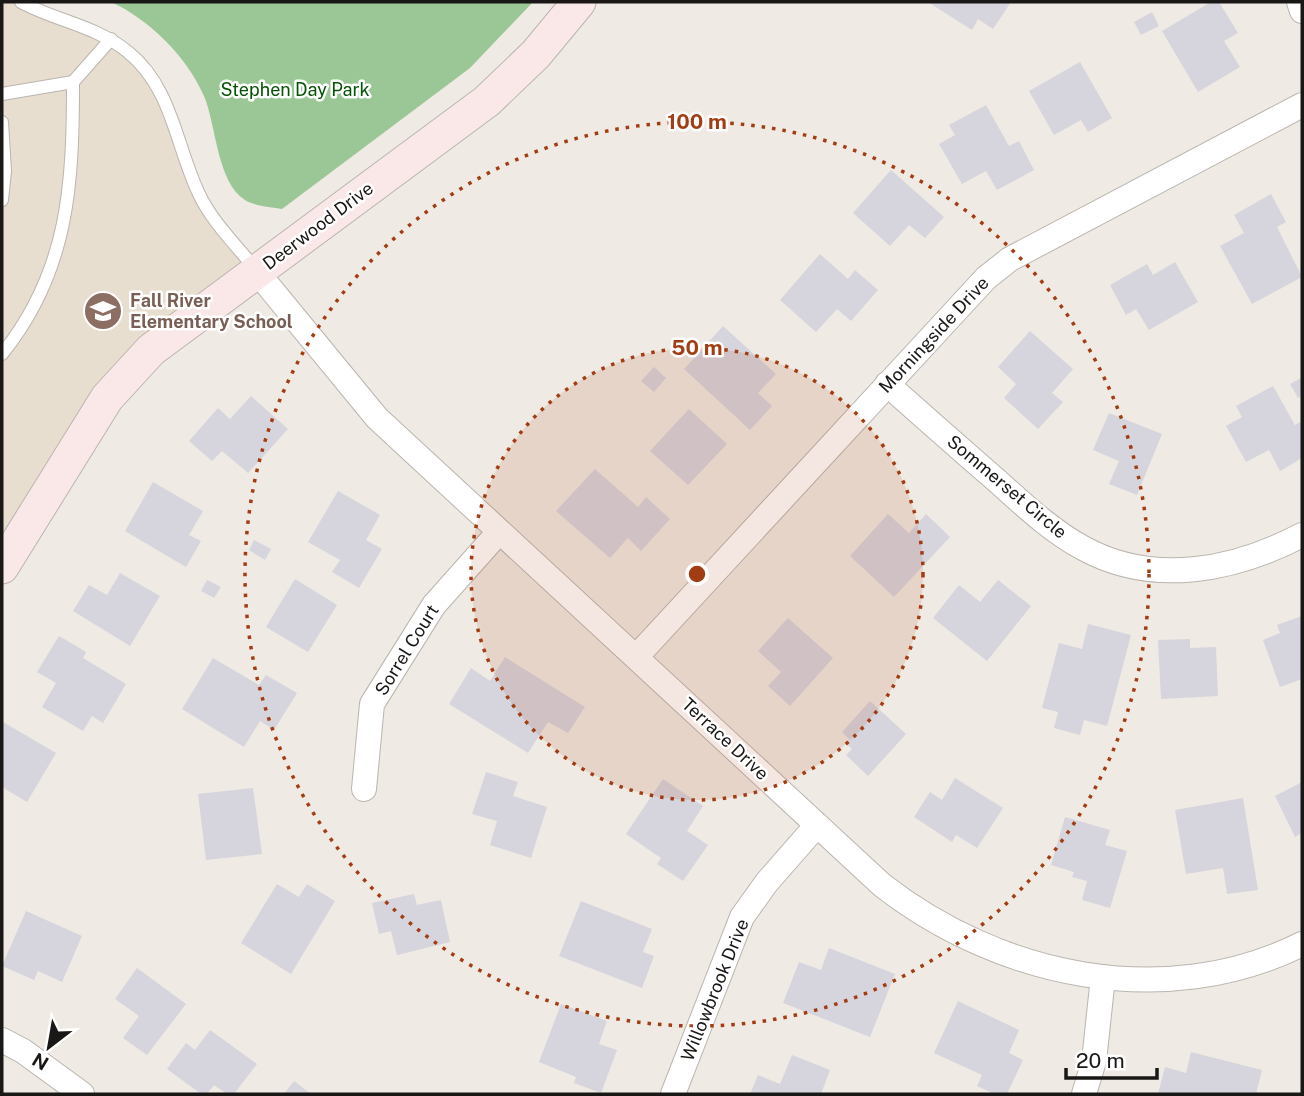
<svg xmlns="http://www.w3.org/2000/svg" width="1304" height="1096" viewBox="0 0 1304 1096" font-family="'Public Sans',sans-serif">
<style>
.built{fill:#e8ded0}
.green{fill:#9bc797}
.building{fill:#d6d5dd}
.lines{fill:none;stroke-linecap:round;stroke-linejoin:round}
.lane-casing{stroke:#bab5ae;stroke-width:14}
.street-casing{stroke:#bab5ae;stroke-width:26}
.secondary-casing{stroke:#bab5ae;stroke-width:35}
.lane{stroke:#fff;stroke-width:12}
.street{stroke:#fff;stroke-width:24}
.secondary{stroke:#fae8e8;stroke-width:33}
.ring{fill:none;stroke:#a23c13;stroke-width:3.5;stroke-dasharray:3.5 7}
.labels{text-anchor:middle;stroke-width:5;stroke-linejoin:round;paint-order:stroke}
.park-label{font-size:18px;fill:#055303;stroke:#fff}
.street-label{font-size:18px;fill:#1a1816;stroke:#fff}
.education-label{font-size:18px;font-weight:bold;fill:#785e54;stroke:#fff;text-anchor:start}
.centre{fill:#a23c13;stroke:#fff;stroke-width:3.5}
.ring-label{font-size:21px;text-anchor:middle;font-weight:bold;fill:#a23c13;stroke:#fff;stroke-width:5;stroke-linejoin:round;paint-order:stroke}
</style>
<rect width="100%" height="100%" fill="#efeae3"/>
<path class="built" d="M2 2H21L75 25 145 68 199 194 257 272 151 350 2 567Z"/>
<path class="green" d="M111 2H533L470 68 282 209C271 207 254 206 245 200 217 183 216 124 204 96 187 57 149 19 111 2Z"/>
<g class="building">
<path d="M928 2H1011L993 29 978 19 972 30Z"/>
<path d="M1211 2H1219L1238 33 1224 41 1240 67 1198 92 1162 31Z"/>
<path d="M1152 12 1159 26 1141 35 1134 22Z"/>
<path d="M1080 62 1112 118 1088 132 1081 120 1054 135 1029 91Z"/>
<path d="M986 105 1009 146 1019 141 1034 170 997 190 986 171 962 184 939 144 955 135 949 125Z"/>
<path d="M891 170 944 217 925 238 909 225 890 246 853 213Z"/>
<path d="M1271 194 1286 222 1277 227 1302 277 1252 304 1220 246 1244 233 1234 215Z"/>
<path d="M820 254 848 279 855 270 878 290 851 321 837 309 816 332 780 300Z"/>
<path d="M1175 262 1198 302 1149 330 1136 309 1126 315 1110 285 1147 264 1153 275Z"/>
<path d="M723 326 776 374 758 393 772 406 750 430 684 369Z"/>
<path d="M1030 331 1073 369 1052 393 1063 402 1038 429 1004 398 1016 384 998 367Z"/>
<path d="M654 367 666 378 654 392 641 381Z"/>
<path d="M1301 378 1302 396 1298 398 1290 384Z"/>
<path d="M1273 386 1295 425 1302 421V458L1280 471 1269 450 1246 462 1226 426 1242 417 1236 406Z"/>
<path d="M251 396 288 429 248 473 222 451 212 461 189 441 218 408 230 419Z"/>
<path d="M689 409 727 444 688 485 650 451Z"/>
<path d="M1109 413 1162 434 1137 495 1109 484 1119 461 1093 450Z"/>
<path d="M595 469 638 507 646 497 670 519 641 551 628 538 610 558 556 511Z"/>
<path d="M153 482 203 511 189 535 201 541 186 567 125 531Z"/>
<path d="M338 491 380 515 366 540 382 549 359 588 332 572 340 560 308 542Z"/>
<path d="M888 514 909 533 926 514 950 537 894 597 850 556Z"/>
<path d="M254 540 271 549 265 560 249 550Z"/>
<path d="M120 573 160 596 130 646 73 611 89 585 107 595Z"/>
<path d="M295 579 337 605 308 652 266 627Z"/>
<path d="M207 580 221 587 214 598 201 591Z"/>
<path d="M998 580 1031 606 987 661 933 618 959 585 980 602Z"/>
<path d="M1302 616V679L1280 687 1263 640 1280 633 1277 625Z"/>
<path d="M788 618 833 658 790 706 768 686 781 672 758 651Z"/>
<path d="M1088 624 1131 635 1107 726 1084 720 1080 735 1054 728 1058 712 1042 708 1059 643 1082 649Z"/>
<path d="M59 636 86 652 83 658 126 684 103 723 92 716 83 731 42 707 56 683 37 672Z"/>
<path d="M1190 639V648L1216 647 1218 696 1161 699 1158 640Z"/>
<path d="M505 657 585 707 568 733 548 722 528 753 449 704 471 668 490 681Z"/>
<path d="M213 658 259 685 266 675 297 693 274 730 260 721 244 747 182 709Z"/>
<path d="M870 701 906 734 868 776 846 755 852 749 846 743 850 740 842 732Z"/>
<path d="M3 722 56 753 27 802 2 787Z"/>
<path d="M486 772 518 782 513 796 547 807 531 858 490 845 497 821 472 814Z"/>
<path d="M955 778 1003 808 977 848 956 835 952 842 914 817 930 792 942 800Z"/>
<path d="M663 779 703 806 687 831 708 845 683 881 657 864 661 858 626 834Z"/>
<path d="M1302 782V833L1295 837 1275 796Z"/>
<path d="M253 788 262 854 206 860 198 794Z"/>
<path d="M1243 798 1258 890 1227 894 1223 868 1186 874 1175 810Z"/>
<path d="M1065 817 1110 830 1105 845 1127 851 1110 908 1082 900 1087 881 1072 877 1074 872 1051 865Z"/>
<path d="M277 884 299 897 307 884 335 901 291 974 241 943Z"/>
<path d="M414 894 417 905 441 900 450 942 397 955 391 931 379 934 372 903Z"/>
<path d="M581 901 652 929 643 952 654 956 642 988 559 956Z"/>
<path d="M26 911 82 936 62 982 38 971 34 980 2 966Z"/>
<path d="M829 948 895 974 870 1037 783 1003 799 962 821 970Z"/>
<path d="M137 968 186 1004 147 1055 123 1038 139 1016 115 999Z"/>
<path d="M958 1001 1019 1030 1009 1053 1023 1060 1007 1094H994L977 1086 982 1075 934 1053Z"/>
<path d="M561 1004 607 1021 599 1044 617 1050 601 1093 574 1083 576 1077 539 1062Z"/>
<path d="M210 1030 257 1064 234 1094H227L214 1085 207 1094H201L167 1069 186 1043 195 1050Z"/>
<path d="M1191 1052 1262 1070 1256 1094H1158L1165 1067 1186 1073Z"/>
<path d="M792 1055 830 1070 821 1094H750L758 1075 780 1084Z"/>
<path d="M294 1081 311 1094H284Z"/>
</g>
<g class="lines">
<defs>
<g id="lane">
<path d="M21 2C56 21 97 26 128 52 172 87 176 146 199 194 212 222 238 247 257 271"/>
<path d="M73 82 111 39"/>
<path d="M2 94 73 82C73 184 69 271 2 354"/>
<path d="M2 122 5 171 2 200"/>
</g>
<g id="street">
<path d="M1299 2 1302 11"/>
<path d="M257 272 377 418 882 885C1000 977 1165 1012 1302 944"/>
<path d="M887 384C923 416 959 448 995 479 1023 504 1050 530 1083 548 1154 587 1235 570 1302 535"/>
<path d="M637 656 986 278 1010 259 1302 105"/>
<path d="M364 789 372 704 434 605 499 532"/>
<path d="M2 1040 23 1051 82 1094"/>
<path d="M673 1094 742 917 767 882 817 825"/>
<path d="M1084 1094 1094 1061 1103 977"/>
</g>
<path id="secondary" d="M2 567 107 398 151 350 487 101 536 54 579 2"/>
</defs>
<use href="#lane" class="lane-casing"/>
<use href="#street" class="street-casing"/>
<use href="#secondary" class="secondary-casing"/>
<use href="#lane" class="lane"/>
<use href="#street" class="street"/>
<use href="#secondary" class="secondary"/>
</g>
<circle cx="697" cy="574" r="226" fill="#a23c13" fill-opacity=".12"/>
<g class="ring">
<circle cx="697" cy="574" r="226"/>
<circle cx="697" cy="574" r="452"/>
</g>
<defs>
<symbol id="school-disc" viewBox="-11 -11 22 22"><circle r="9.5" fill="#8d6e63" stroke="#fff"/><path d="M0-5L7-2L0 1L-7-2ZM-4 1L0 2.5L4 1V4Q0 6-4 4Z" fill="#fff"/></symbol>
</defs>
<g fill-rule="evenodd">
<use href="#school-disc" x="81" y="289" width="44" height="44"/>
</g>
<g class="labels">
<g class="park-label">
<text x="295" y="96">Stephen Day Park</text>
</g>
<g class="street-label">
<text transform="translate(318 226) rotate(-37)" y="6">Deerwood Drive</text>
<text transform="translate(934 335) rotate(-47)" y="6">Morningside Drive</text>
<text transform="translate(1007 487) rotate(40)" y="6">Sommerset Circle</text>
<text transform="translate(407 650) rotate(-58)" y="6">Sorrel Court</text>
<text transform="translate(725 739) rotate(43)" y="6">Terrace Drive</text>
<text transform="translate(715 990) rotate(-68)" y="6">Willowbrook Drive</text>
</g>
<g class="education-label">
<text x="130" y="307">Fall River<tspan x="130" dy="21">Elementary School</tspan></text>
</g>
</g>
<circle cx="697" cy="574" r="10" class="centre"/>
<g class="ring-label">
<text x="697" y="129">100 m</text>
<text x="697" y="355">50 m</text>
</g>
<rect width="1304" height="1096" fill="none" stroke="#1a1816" stroke-width="7"/>
<g transform="translate(49 1047) rotate(211)" stroke="#ffffff" stroke-width="5" paint-order="stroke">
<path d="M0-5L12 26L0 18L-12 26Z" fill="#1a1816"/>
<text y="-10" font-size="19" font-weight="bold" text-anchor="middle" fill="#1a1816">N</text>
</g>
<path d="M1066 1068v10h91v-10" fill="none" stroke="#1a1816" stroke-width="3.5"/>
<text x="1076" y="1068" font-size="21" fill="#1a1816" stroke="#ffffff" stroke-width="5" paint-order="stroke">20 m</text>
</svg>
